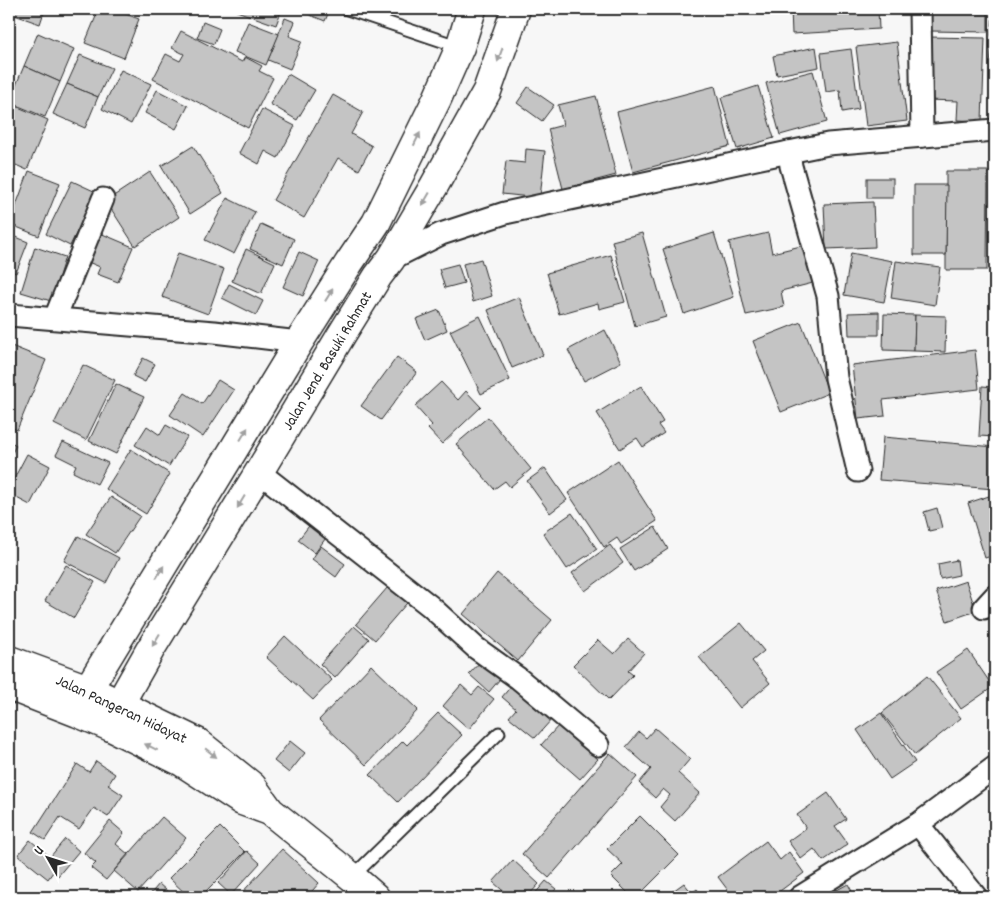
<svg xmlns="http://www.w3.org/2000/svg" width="1004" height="906" viewBox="0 0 1004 906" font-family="Dekko,sans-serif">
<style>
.building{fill:#c4c4c4;stroke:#2b2b2b}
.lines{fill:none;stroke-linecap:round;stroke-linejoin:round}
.lane-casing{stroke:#2b2b2b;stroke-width:15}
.street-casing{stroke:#2b2b2b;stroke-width:25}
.secondary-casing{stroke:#2b2b2b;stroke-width:31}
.highway-casing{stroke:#2b2b2b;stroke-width:31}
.lane{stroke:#fff;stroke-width:11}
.street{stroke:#fff;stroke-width:21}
.secondary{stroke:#fff;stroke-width:28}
.highway{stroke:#fff;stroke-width:28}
.oneway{fill:#a0a0a0}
.labels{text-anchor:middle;stroke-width:4;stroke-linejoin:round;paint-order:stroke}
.street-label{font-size:16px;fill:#2b2b2b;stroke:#fff}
</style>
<rect width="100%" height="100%" fill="#f7f7f7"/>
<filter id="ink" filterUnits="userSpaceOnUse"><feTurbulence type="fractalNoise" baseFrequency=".02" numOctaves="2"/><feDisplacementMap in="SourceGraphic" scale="10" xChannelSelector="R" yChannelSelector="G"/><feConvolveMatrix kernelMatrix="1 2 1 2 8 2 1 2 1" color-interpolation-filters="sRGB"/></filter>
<g filter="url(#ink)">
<g class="building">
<path d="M9 9H45L40 24 9 13Z"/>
<path d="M99 9H112L139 19 124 58 85 43Z"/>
<path d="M231 9H282L276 25Z"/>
<path d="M306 9H330L325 21 305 13Z"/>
<path d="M791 9H878L879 29 792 34Z"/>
<path d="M931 9H988V32L930 31Z"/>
<path d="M993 9H995V72H990Z"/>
<path d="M285 18 295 22 289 36 302 41 290 69 268 60Z"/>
<path d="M203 22 220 29 214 44 197 38Z"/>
<path d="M248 22 279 34 266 65 235 52Z"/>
<path d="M181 31 242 62 245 57 262 66 259 71 273 78 248 128 153 79 166 54 180 61 184 54 172 48Z"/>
<path d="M38 33 74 49 60 82 24 66Z"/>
<path d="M928 37 985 38 982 121 957 120 958 101 926 100Z"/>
<path d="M897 42 907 121 866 126 856 47Z"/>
<path d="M816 47 819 67 777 75 773 56Z"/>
<path d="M851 49 859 109 842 112 840 90 826 92 821 53Z"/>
<path d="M80 55 112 68 98 97 67 84Z"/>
<path d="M24 66 60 82 45 117 9 102Z"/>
<path d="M121 70 151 84 131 124 102 109Z"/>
<path d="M813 71 827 122 780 135 766 83Z"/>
<path d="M288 74 315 90 297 120 270 104Z"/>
<path d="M67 84 98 97 85 128 53 114Z"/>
<path d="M715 86 730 146 633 172 617 112Z"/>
<path d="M758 86 774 138 737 149 721 98Z"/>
<path d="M528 87 554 105 542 121 517 103Z"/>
<path d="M157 90 188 106 176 129 145 113Z"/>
<path d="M333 95 363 112 351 134 372 146 359 170 338 158 304 218 273 200Z"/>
<path d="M596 96 616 175 563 189 548 129 563 125 558 105Z"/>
<path d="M9 103 48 120 27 170 9 162Z"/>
<path d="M262 109 295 126 278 158 265 151 259 164 239 153Z"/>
<path d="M193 146 223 193 190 214 161 166Z"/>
<path d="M526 149 545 151 540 198 502 194 506 161 525 163Z"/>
<path d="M29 171 60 183 39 236 9 224Z"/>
<path d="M946 171H988L987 270H946Z"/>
<path d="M150 172 179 217 135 246 106 201Z"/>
<rect x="867" y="178" width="26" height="20"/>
<path d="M72 181 96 192 70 246 46 234Z"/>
<path d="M914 185H947L946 255H914Z"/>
<path d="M227 198 255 212 234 254 205 240Z"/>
<path d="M873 202 875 247 826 249 824 204Z"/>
<path d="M261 224 294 239 283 264 250 249Z"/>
<path d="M100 233 133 247 118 282 97 274 100 267 88 262Z"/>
<path d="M642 233 666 317 635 326 612 241Z"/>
<path d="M714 233 734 297 684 314 663 249Z"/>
<path d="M768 233 772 253 805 245 813 283 781 291 784 307 746 315 729 242Z"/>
<path d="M9 234 28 242 16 273 9 270Z"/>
<path d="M35 247 65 257 51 301 21 292Z"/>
<path d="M246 249 275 263 261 294 232 281Z"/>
<path d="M299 252 319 261 303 296 283 287Z"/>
<path d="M178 253 224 269 208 314 162 297Z"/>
<path d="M851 253 892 261 884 302 844 295Z"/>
<path d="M611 255 625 302 599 309 598 303 559 314 547 273Z"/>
<path d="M481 259 492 296 473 302 463 264Z"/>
<path d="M896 261 940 267 935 305 891 298Z"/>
<path d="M458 264 464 283 445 288 439 269Z"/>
<path d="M229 284 263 301 256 315 222 298Z"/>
<path d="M519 297 543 355 512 368 488 310Z"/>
<path d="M439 310 447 330 425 340 416 319Z"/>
<path d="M879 312V335H849L848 313Z"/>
<path d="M884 314 915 315 914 351 883 350Z"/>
<path d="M915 315 946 316 945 352 914 351Z"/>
<path d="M480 316 510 380 481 394 450 331Z"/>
<path d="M801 322 829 393 781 412 753 341Z"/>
<path d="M605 330 621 362 584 381 568 350Z"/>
<path d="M9 345 46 360 17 430 9 426Z"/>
<path d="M975 350 979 389 883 400 885 416 858 419 852 365Z"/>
<path d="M397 357 417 372 381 420 361 406Z"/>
<path d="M143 358 155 364 145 382 133 376Z"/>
<path d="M83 365 115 380 86 440 54 424Z"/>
<path d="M218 380 234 390 203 437 170 415 185 393 202 404Z"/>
<path d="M441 382 458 400 466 391 481 407 442 444 428 429 432 425 415 406Z"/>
<path d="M116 384 144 397 116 454 89 441Z"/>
<path d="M641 386 663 422 658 425 664 433 643 447 637 438 620 449 597 413Z"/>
<path d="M982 386 995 387V437L979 436Z"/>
<path d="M488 417 531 469 510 487 505 481 494 489 456 444Z"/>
<path d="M166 425 187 437 169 466 135 445 147 426 160 435Z"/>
<path d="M883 437 995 447V489L879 480Z"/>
<path d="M9 441 16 445 9 459Z"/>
<path d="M63 442 108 463 97 484 73 472 76 465 56 455Z"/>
<path d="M131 449 170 474 146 514 106 489Z"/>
<path d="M27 454 50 466 30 505 9 494V488Z"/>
<path d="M618 460 657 521 621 544 617 538 604 547 568 493Z"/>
<path d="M545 468 567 500 550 513 527 481Z"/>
<path d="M995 494V555L985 558 968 503Z"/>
<path d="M111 497 140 516 115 553 86 534Z"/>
<path d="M937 508 942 528 929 531 924 512Z"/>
<path d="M572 513 597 549 567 569 543 533Z"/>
<path d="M312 522 328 535 315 553 298 540Z"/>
<path d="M655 527 668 549 634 571 620 549Z"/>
<path d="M78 536 119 558 106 583 64 561Z"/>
<path d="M610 545 623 563 585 591 572 573Z"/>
<path d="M321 546 345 564 336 577 312 559Z"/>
<path d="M957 560 959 575 940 579 938 564Z"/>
<path d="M66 565 95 582 74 618 45 601Z"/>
<path d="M497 573 552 620 518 661 463 614Z"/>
<path d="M394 580 413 596 375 640 356 624Z"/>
<path d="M966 581 976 611 947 621 936 591Z"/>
<path d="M741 623 764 651 752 661 770 683 740 708 699 657Z"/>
<path d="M354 626 369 639 335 678 320 664Z"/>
<path d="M285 636 332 680 313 700 266 657Z"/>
<path d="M628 639 644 653 628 671 633 675 609 700 573 665 598 640 614 654Z"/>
<path d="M968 650 993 687 961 709 936 672Z"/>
<path d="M485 657 505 673 489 692 469 674Z"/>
<path d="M371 665 418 710 366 765 319 720Z"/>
<path d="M927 676 961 718 915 755 882 713Z"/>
<path d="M461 685 472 695 479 687 494 699 469 729 443 706Z"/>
<path d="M512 685 552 719 535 738 509 717 516 709 502 697Z"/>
<path d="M438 713 462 735 398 802 370 775 403 741 407 745Z"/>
<path d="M881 713 915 762 890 779 857 730Z"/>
<path d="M559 725 598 759 580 779 541 745Z"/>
<path d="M655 728 690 759 678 773 700 793 675 821 660 807 670 795 663 789 655 798 639 783 651 769 626 747 639 732 646 738Z"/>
<path d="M290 741 305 753 289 773 274 761Z"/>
<path d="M610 753 637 777 549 878 522 854Z"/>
<path d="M96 761 115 774 108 785 123 795 108 817 94 808 79 829 60 817 45 840 33 832 77 764 89 772Z"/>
<path d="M828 793 846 819 835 826 848 844 823 861 814 849 801 859 788 841 806 828 797 815Z"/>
<path d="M640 816 679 855 637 897H632L611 876 623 864 607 849Z"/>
<path d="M162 817 186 838 138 892 114 871Z"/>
<path d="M110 821 124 833 116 844 128 854 106 880 91 868 96 863 84 853Z"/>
<path d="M220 827 245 852 200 897H189L169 878Z"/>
<path d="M65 839 79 851 58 876 53 872 48 879 18 855 30 840 50 857Z"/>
<path d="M766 841 780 860 789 852 804 873 772 897H733L718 877Z"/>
<path d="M282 849 319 883 307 897H238Z"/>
<path d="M247 851 260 863 231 895 218 883Z"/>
<path d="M513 860 539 884 527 897H510L493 882Z"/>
<path d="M546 881 556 889 551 895 553 897H532Z"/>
<path d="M684 883 692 893 697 889 703 897H666V896Z"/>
<path d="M159 884 174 897H148Z"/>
<path d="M848 884 855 897H827L826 896Z"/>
</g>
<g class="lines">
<defs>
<g id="lane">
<path d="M347 9 460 47"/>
<path d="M352 877 499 733"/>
</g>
<g id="street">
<path d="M920 9 922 136"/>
<path d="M789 152 791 166 828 296 836 378 858 471"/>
<path d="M391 259 441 234 505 213 789 152 828 144 995 130"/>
<path d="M9 315 214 332 299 342"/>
<path d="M55 318 103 199"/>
<path d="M259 472 430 606 476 648 518 678 598 745"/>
<path d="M984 608 995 596"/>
<path d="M918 824 976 897"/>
<path d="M800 897 918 824 995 767"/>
</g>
<g id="secondary">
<path d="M88 689 299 342 349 263 376 223 437 99 460 47 472 9"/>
<path d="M120 703 150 650 259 472 342 334 378 276 391 259 434 186 487 91 516 9"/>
</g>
<g id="highway">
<path d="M9 660 88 689 197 742 252 786 270 811 352 877 375 897"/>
<path d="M9 686 78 713 111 727 182 762 242 801 267 810"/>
</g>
</defs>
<use href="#lane" class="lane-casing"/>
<use href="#street" class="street-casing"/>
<use href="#secondary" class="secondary-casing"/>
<use href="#highway" class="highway-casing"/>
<use href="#lane" class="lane"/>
<use href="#street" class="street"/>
<use href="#secondary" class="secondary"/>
<use href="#highway" class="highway"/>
</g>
<defs><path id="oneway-solid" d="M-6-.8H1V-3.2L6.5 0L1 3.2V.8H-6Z" transform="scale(1.25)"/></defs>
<g class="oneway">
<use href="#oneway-solid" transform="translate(500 55) rotate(110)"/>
<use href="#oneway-solid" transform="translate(417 139) rotate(-64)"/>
<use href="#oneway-solid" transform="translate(426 199) rotate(120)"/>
<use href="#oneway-solid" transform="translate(329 295) rotate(-58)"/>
<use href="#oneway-solid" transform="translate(244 434) rotate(-59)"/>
<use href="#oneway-solid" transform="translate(241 502) rotate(121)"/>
<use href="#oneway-solid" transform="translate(160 572) rotate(-59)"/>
<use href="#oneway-solid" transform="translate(156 640) rotate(121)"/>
<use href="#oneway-solid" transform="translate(151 747) rotate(-154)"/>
<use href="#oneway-solid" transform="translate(211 753) rotate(38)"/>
</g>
</g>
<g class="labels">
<g class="street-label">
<text transform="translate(326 360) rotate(-59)" y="6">Jalan Jend. Basuki Rahmat</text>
<text transform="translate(122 708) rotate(25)" y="6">Jalan Pangeran Hidayat</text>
</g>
</g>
<rect width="1004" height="906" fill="none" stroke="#fff" stroke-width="30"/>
<rect x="15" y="15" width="974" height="876" fill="none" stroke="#2b2b2b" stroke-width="2" filter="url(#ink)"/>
<g transform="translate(48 858) rotate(309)" stroke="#ffffff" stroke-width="4" paint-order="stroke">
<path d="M0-4L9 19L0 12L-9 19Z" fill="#2b2b2b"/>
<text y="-8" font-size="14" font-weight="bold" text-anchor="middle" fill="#2b2b2b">U</text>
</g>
</svg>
